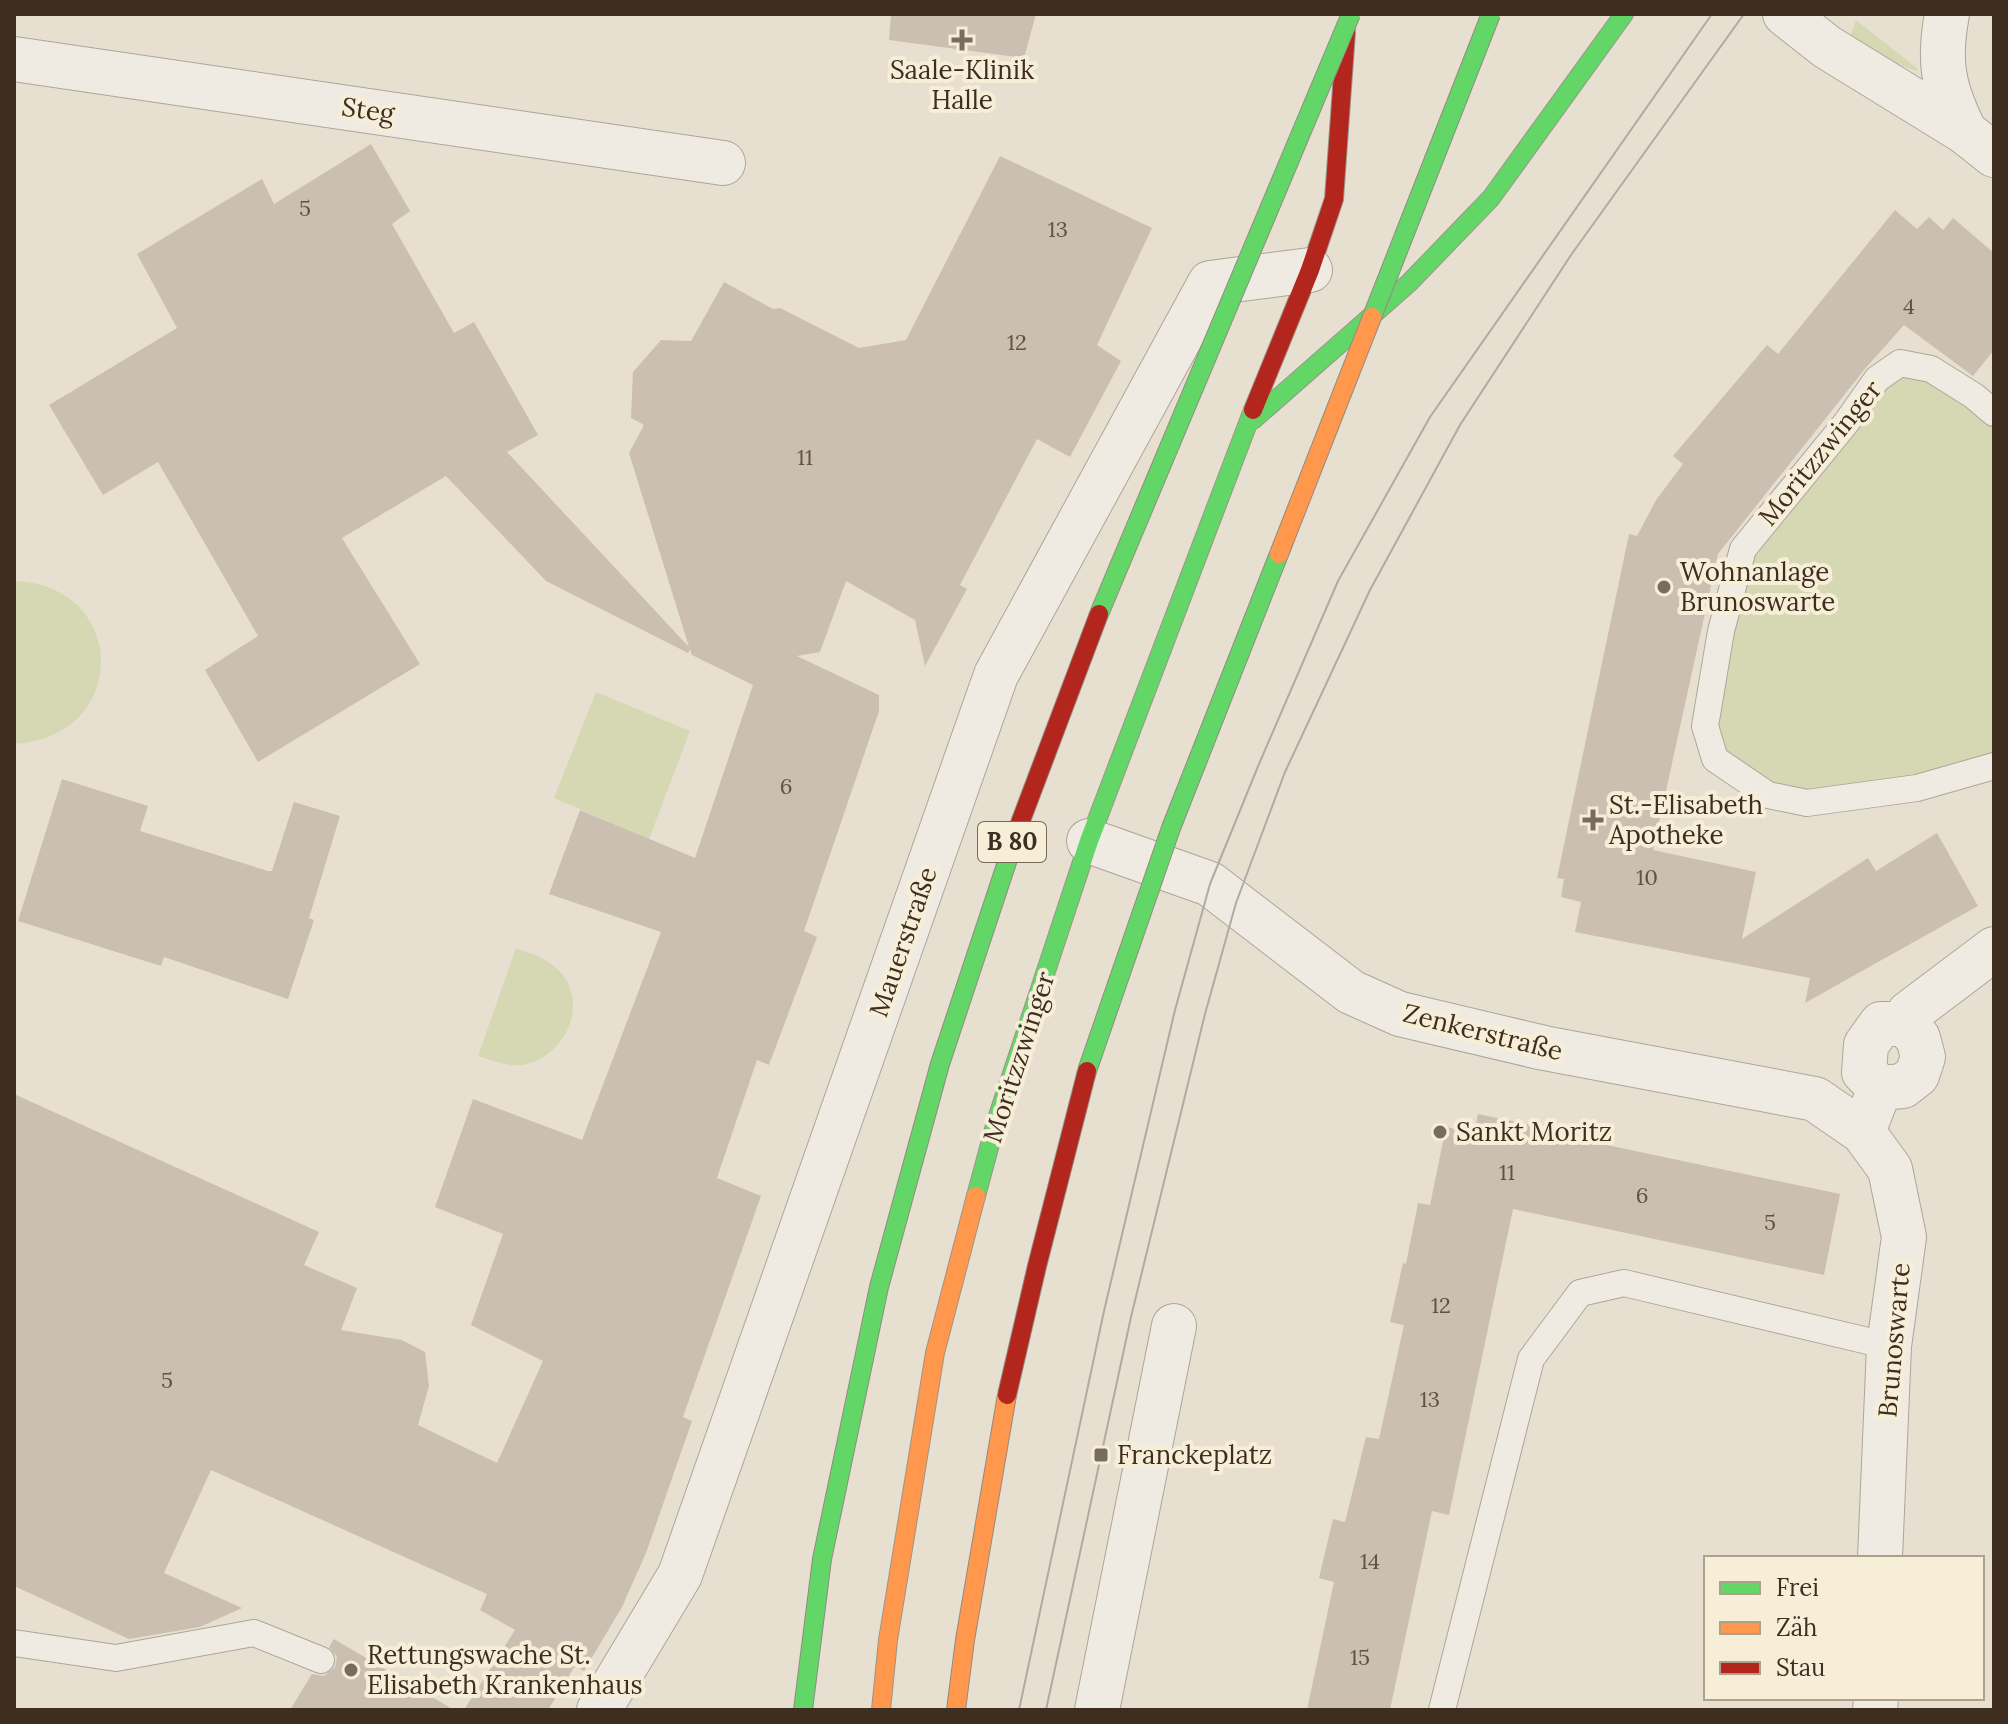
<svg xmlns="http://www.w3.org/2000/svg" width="2008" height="1724" viewBox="0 0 2008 1724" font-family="Lora,serif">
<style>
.green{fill:#d6d7b3}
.building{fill:#cbbfb2}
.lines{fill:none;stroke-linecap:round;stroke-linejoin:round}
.lane-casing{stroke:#ada599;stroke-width:28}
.street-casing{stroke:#ada599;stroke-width:46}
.fast-casing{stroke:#9c958a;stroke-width:20}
.slow-casing{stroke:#9c958a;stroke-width:20}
.jam-casing{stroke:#9c958a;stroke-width:20}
.lane{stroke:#efebe3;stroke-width:26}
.street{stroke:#efebe3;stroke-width:44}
.fast{stroke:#63d668;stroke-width:18}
.slow{stroke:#ff974d;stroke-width:18}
.jam{stroke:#b3261e;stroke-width:18}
.tram{stroke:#afaaa2;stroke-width:2}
.fast-bridge-casing{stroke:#928b80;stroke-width:20;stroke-linecap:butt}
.slow-bridge-casing{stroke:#928b80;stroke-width:20;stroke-linecap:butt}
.jam-bridge-casing{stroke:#928b80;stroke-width:20;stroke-linecap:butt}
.fast-bridge{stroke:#63d668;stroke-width:18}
.slow-bridge{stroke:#ff974d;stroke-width:18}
.jam-bridge{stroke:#b3261e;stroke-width:18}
.poi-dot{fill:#786c5e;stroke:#f7eed8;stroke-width:3}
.labels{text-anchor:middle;stroke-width:8;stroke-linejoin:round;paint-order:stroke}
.number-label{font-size:22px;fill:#605244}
.shield{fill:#f7eed8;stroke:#756857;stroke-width:2}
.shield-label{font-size:24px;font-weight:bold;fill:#3d2e20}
.poi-label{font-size:26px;fill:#3d2e20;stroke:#f7eed8;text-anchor:start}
.street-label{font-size:26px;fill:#3d2e20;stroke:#f7eed8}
</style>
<rect width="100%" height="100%" fill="#e7e0d1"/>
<g class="green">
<path d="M1856 20 1918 69 1917 71 1866 53 1849 39Z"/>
<path d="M1900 363 1994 413V766L1807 803 1715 759 1721 631 1743 549Z"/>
<path d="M14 581C128 584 132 737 14 744Z"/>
<path d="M596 692 690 731 649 839 554 798Z"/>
<path d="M516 948C530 953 543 957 555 967 591 997 569 1053 527 1064 510 1068 494 1061 478 1056Z"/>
</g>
<g class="building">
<path d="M891 14H1036L1024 58 889 40Z"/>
<path d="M371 144 410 211 392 224 454 333 474 322 538 435 507 452 689 647 629 453 644 425 631 418 633 372 661 340 691 341 724 282 773 309 780 308 859 348 906 340 1000 156 1152 228 1097 345 1121 361 1070 457 1037 439 960 585 967 589 925 666 915 620 846 581 820 652 797 656 879 695V711L804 931 817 937 769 1065 757 1060 717 1178 761 1196 683 1417 692 1421 646 1553 622 1607 584 1671 575 1666 548 1710H464L515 1630 480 1610 487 1594 211 1470 164 1573 242 1608 200 1627 129 1639 14 1586V1094L319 1232 304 1265 357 1288 341 1330 402 1340 425 1352 429 1386 418 1425 497 1463 543 1361 471 1325 503 1234 435 1207 473 1099 582 1140 661 932 549 894 580 810 695 858 753 685 692 655 690 649 688 653 546 581 446 476 342 538 420 664 258 762 205 670 258 636 158 462 103 495 49 405 177 328 137 254 262 179 274 204Z"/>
<path d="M1895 210 1917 229 1929 217 1943 230 1953 218 1994 253V350L1973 376 1904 325 1864 370 1718 554 1653 850 1756 872 1742 939 1868 858 1876 871 1937 833 1978 906 1805 1003 1810 978 1575 932 1581 902 1561 897 1564 879 1557 878 1629 534 1637 536 1656 500 1683 464 1673 456 1767 345 1778 354Z"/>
<path d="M62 779 148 806 140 831 268 871H272L294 802 340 816 309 918 314 920 288 999 164 957 161 966 18 921Z"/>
<path d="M1478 1114 1532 1125 1531 1129 1840 1194 1824 1275 1513 1209 1449 1515 1432 1511 1390 1710H1307L1334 1582 1319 1578 1333 1519 1345 1522 1366 1437 1379 1439 1404 1325 1390 1322 1403 1263 1406 1264 1418 1203 1430 1205 1446 1127 1474 1133Z"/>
<path d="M334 1639 454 1710H290L312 1674 324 1676 335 1667 337 1657 329 1647Z"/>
</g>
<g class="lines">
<defs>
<g id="lane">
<path d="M1994 413 1974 396 1931 369 1900 363 1877 379 1846 423 1743 549 1721 631 1705 726 1715 759 1768 795 1807 803 1917 788 1994 766"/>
<path d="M14 1643 116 1658 254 1633 321 1660"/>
<path d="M1442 1710 1531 1359 1580 1293 1624 1283 1889 1346"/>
</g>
<g id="street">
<path d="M1785 14 1827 47 1965 132 1994 155"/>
<path d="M1947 14C1938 62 1943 88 1965 132"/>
<path d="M14 59 723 163"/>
<path d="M1089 841 1210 884 1351 992 1400 1014 1544 1048 1815 1099 1863 1132 1890 1169 1904 1237 1889 1346 1880 1558"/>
<path d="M1880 1088 1903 1086 1917 1075 1923 1057 1918 1038 1905 1024"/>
<path d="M1863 1132 1880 1088 1864 1072 1866 1045 1881 1024H1905L1909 1013 1994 949"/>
<path d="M599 1710 680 1575 996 675 1210 283 1310 270"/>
<path d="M1097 1710 1174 1326"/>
<path d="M1875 1710 1876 1698"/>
</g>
<g id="fast">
<path d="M1253 420 1409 283 1491 198 1624 14"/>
<path d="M976 1196 996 1122 1089 841 1253 410"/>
</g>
<path id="slow" d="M881 1710 888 1640 935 1353 976 1196"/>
<path id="jam" d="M1253 410 1310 270 1334 199 1346 32"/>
</defs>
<use href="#lane" class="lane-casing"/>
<use href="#street" class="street-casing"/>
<use href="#fast" class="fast-casing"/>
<use href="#slow" class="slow-casing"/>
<use href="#jam" class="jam-casing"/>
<use href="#lane" class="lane"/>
<use href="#street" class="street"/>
<use href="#fast" class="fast"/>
<use href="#slow" class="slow"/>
<use href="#jam" class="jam"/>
<g class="tram">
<path d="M1019 1710 1104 1311 1175 1010 1210 884 1259 764 1338 581 1430 417 1712 14"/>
<path d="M1046 1710 1131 1317 1205 1014 1236 903 1285 772 1370 590 1460 425 1571 255 1744 14"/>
</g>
<defs>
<g id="fast-bridge">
<path d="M1372 317 1491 14"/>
<path d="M1099 614 1351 14"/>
<path d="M1087 1071 1171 828 1279 554"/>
<path d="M803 1710 822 1559 879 1287 940 1064 1020 823"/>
</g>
<g id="slow-bridge">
<path d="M1279 554 1372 317"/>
<path d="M956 1710 965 1640 1007 1395"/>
</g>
<g id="jam-bridge">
<path d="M1020 823 1099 614"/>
<path d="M1007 1395 1037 1266 1087 1071"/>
</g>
</defs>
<use href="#fast-bridge" class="fast-bridge-casing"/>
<use href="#slow-bridge" class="slow-bridge-casing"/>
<use href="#jam-bridge" class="jam-bridge-casing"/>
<use href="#fast-bridge" class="fast-bridge"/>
<use href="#slow-bridge" class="slow-bridge"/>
<use href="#jam-bridge" class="jam-bridge"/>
</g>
<g class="poi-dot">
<path d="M958 28h8v8h8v8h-8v8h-8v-8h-8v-8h8z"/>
<circle cx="1664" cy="587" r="8"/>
<path d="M1589 808h8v8h8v8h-8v8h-8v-8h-8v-8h8z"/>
<circle cx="1440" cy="1132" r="8"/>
<rect x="1093" y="1447" width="16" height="16" rx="4"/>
<circle cx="351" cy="1670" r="8"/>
</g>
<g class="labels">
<g class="number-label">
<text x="305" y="216">5</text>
<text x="1058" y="237">13</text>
<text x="1909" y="314">4</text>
<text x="1017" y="350">12</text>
<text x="805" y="465">11</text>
<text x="786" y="794">6</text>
<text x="1647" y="885">10</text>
<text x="1507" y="1180">11</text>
<text x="1642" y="1203">6</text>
<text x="1770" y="1230">5</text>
<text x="1441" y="1313">12</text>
<text x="167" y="1388">5</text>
<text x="1430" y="1407">13</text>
<text x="1370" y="1569">14</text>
<text x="1360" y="1665">15</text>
</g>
<rect class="shield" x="978" y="822" width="68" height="40" rx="6"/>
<g class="shield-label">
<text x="1012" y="850">B 80</text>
</g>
<g class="poi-label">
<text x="962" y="79" text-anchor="middle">Saale-Klinik<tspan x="962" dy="30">Halle</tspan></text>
<text x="1680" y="581">Wohnanlage<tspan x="1680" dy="30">Brunoswarte</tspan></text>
<text x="1609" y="814">St.-Elisabeth<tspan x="1609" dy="30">Apotheke</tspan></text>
<text x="1456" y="1141">Sankt Moritz</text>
<text x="1117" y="1464">Franckeplatz</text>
<text x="367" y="1664">Rettungswache St.<tspan x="367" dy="30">Elisabeth Krankenhaus</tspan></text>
</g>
<g class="street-label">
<text transform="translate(368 110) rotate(8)" y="9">Steg</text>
<text transform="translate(1820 453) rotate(-51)" y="9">Moritzzwinger</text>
<text transform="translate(903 942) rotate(-71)" y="9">Mauerstraße</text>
<text transform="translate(1483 1032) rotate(14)" y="9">Zenkerstraße</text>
<text transform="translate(1019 1057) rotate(-72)" y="9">Moritzzwinger</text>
<text transform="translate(1894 1340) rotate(-85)" y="9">Brunoswarte</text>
</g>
</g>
<rect width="2008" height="1724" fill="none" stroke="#3d2e20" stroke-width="32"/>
<rect x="1704" y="1556" width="280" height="144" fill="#f7eed8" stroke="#ada18e" stroke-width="2"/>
<rect x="1720" y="1582" width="40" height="12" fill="#63d668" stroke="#ada18e" stroke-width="2"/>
<text x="1776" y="1596" font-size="24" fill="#3d2e20">Frei</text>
<rect x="1720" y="1622" width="40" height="12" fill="#ff974d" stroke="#ada18e" stroke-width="2"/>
<text x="1776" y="1636" font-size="24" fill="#3d2e20">Zäh</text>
<rect x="1720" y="1662" width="40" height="12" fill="#b3261e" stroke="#ada18e" stroke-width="2"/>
<text x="1776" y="1676" font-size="24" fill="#3d2e20">Stau</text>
</svg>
